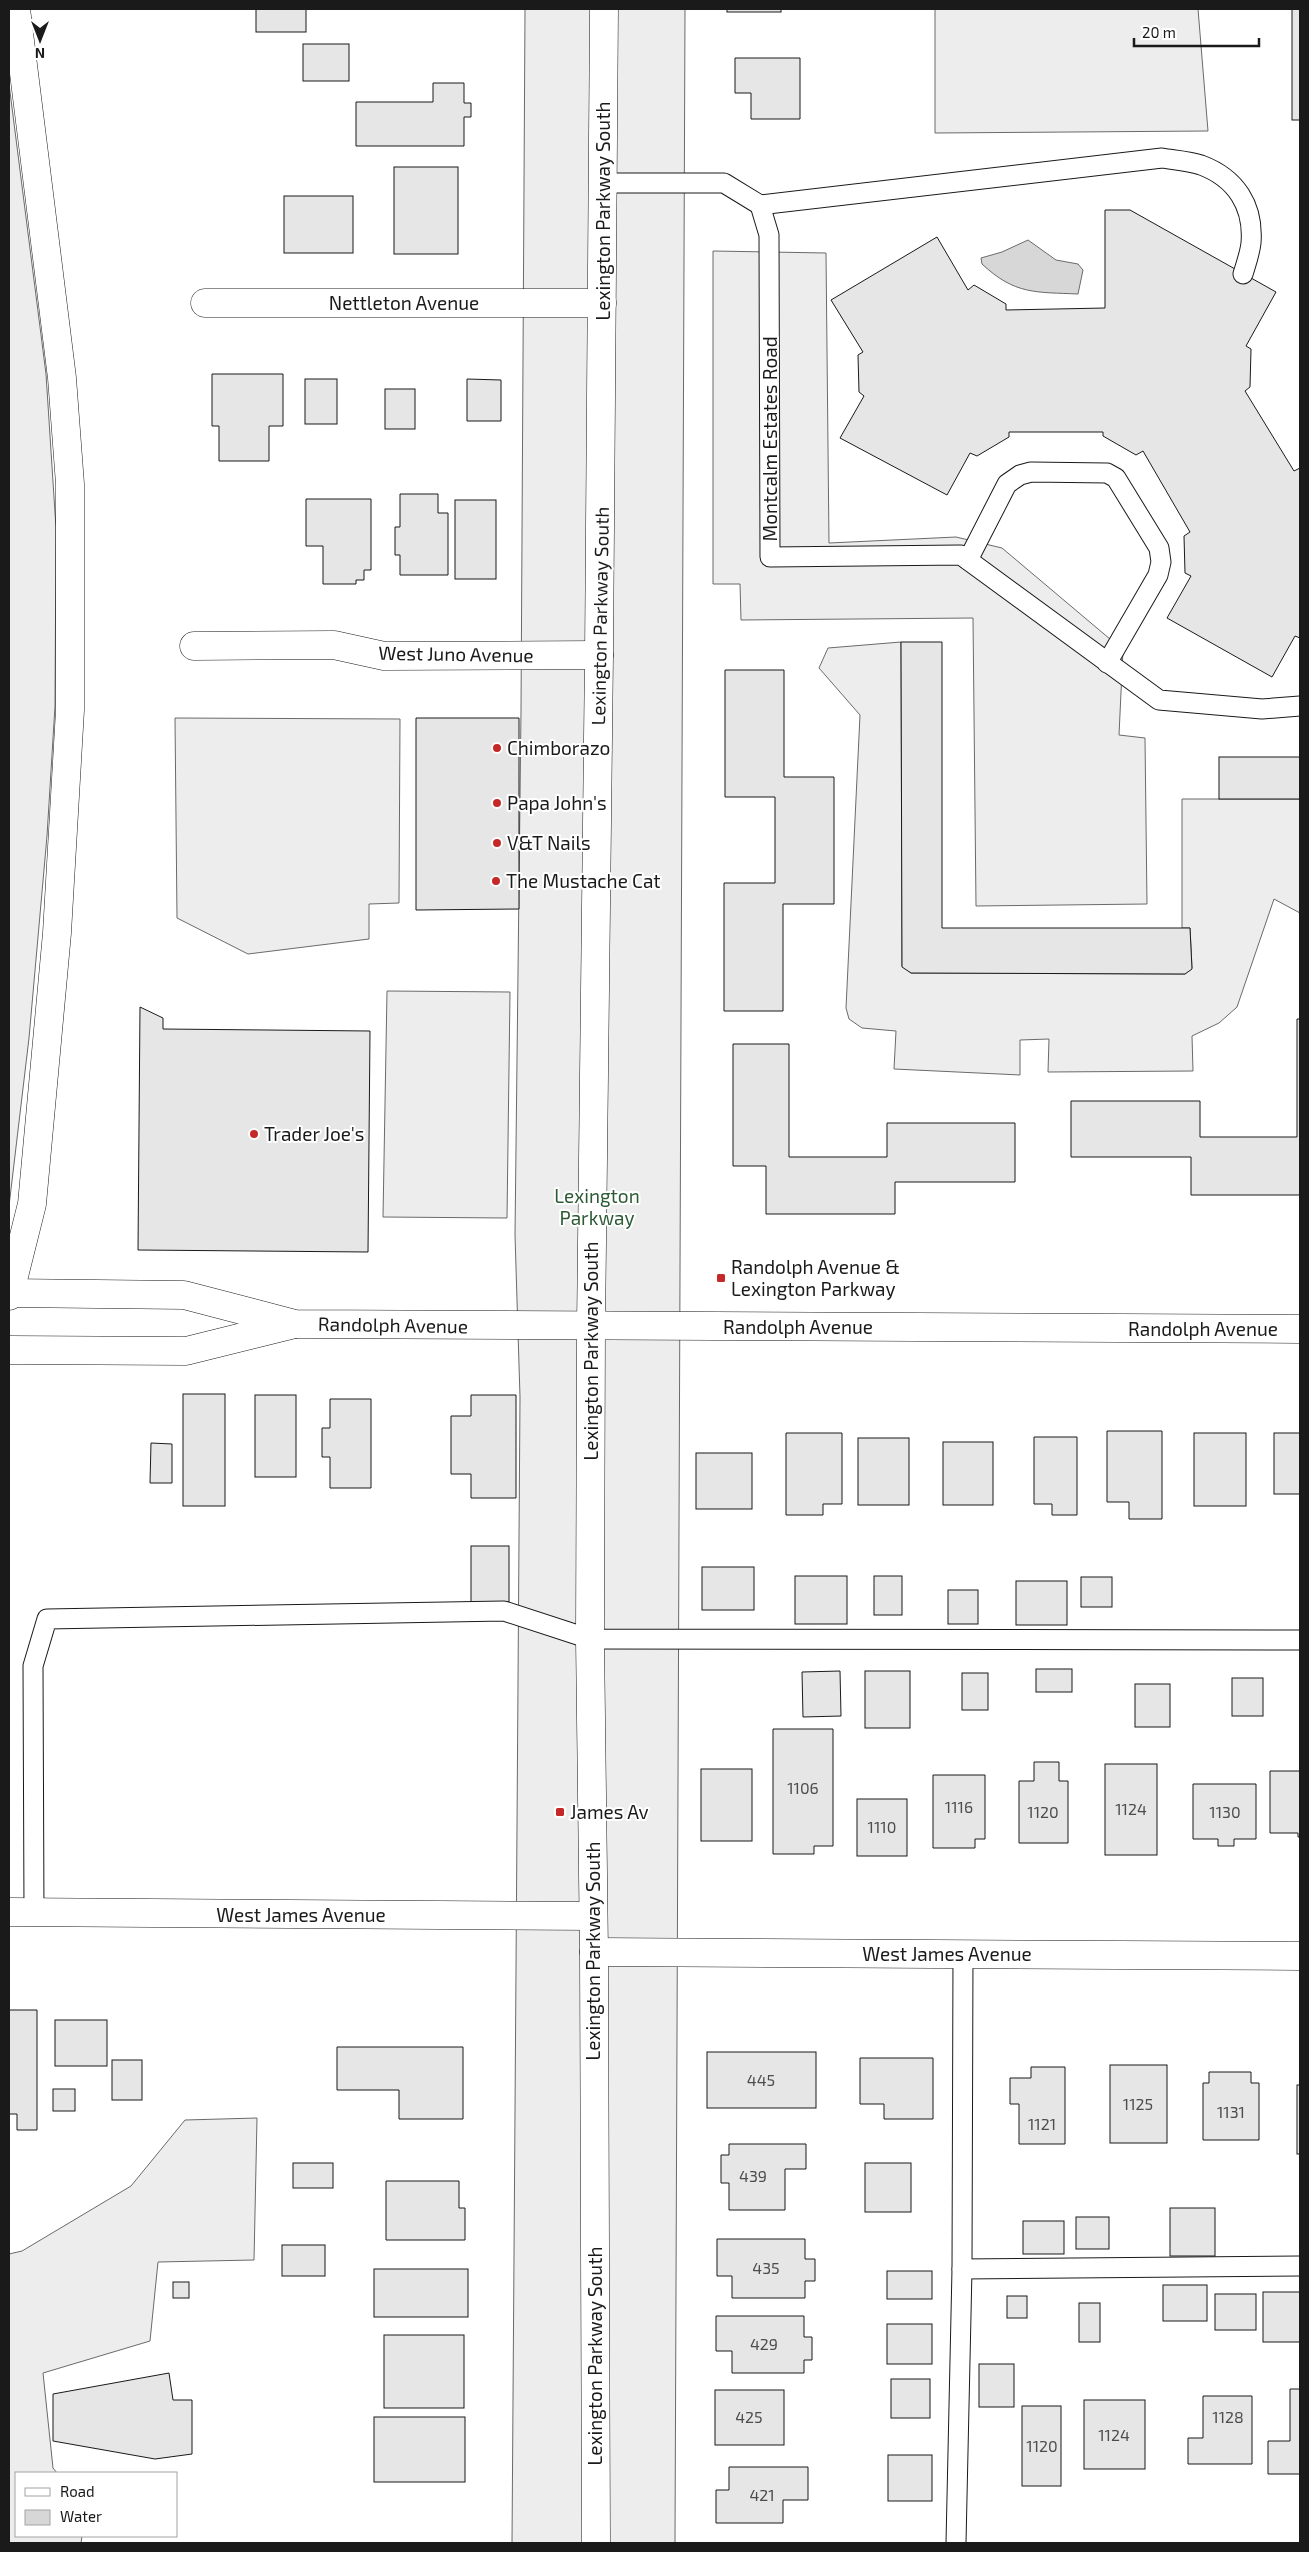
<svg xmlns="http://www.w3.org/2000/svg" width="1309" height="2552" viewBox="0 0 1309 2552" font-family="'Exo 2',sans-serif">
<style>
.built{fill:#ededed;stroke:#6a6a6a}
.water{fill:#d7d7d7;stroke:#6a6a6a}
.building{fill:#e6e6e6;stroke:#1a1a1a}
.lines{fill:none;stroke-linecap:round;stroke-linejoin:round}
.lane-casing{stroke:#1a1a1a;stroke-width:21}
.street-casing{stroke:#1a1a1a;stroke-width:29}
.secondary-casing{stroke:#1a1a1a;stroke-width:29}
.highway-casing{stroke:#1a1a1a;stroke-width:29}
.lane{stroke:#fff;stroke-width:19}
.street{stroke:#fff;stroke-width:28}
.secondary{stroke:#fff;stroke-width:28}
.highway{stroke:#fff;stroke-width:28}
.poi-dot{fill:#c62828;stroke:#fff;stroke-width:2}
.labels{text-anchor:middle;stroke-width:4;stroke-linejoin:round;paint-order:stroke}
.number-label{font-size:16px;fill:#4d4d4d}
.street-label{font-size:19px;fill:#1a1a1a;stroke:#fff}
.poi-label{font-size:19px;fill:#1a1a1a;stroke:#fff;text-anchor:start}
.park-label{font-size:19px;fill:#2b5a34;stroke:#fff}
</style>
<rect width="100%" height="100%" fill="#fff"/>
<g class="built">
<path d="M525 9H685L675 2543H512L520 1397 515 1235 521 711Z"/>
<path d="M935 9H1198L1208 131 935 133Z"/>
<path d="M9 84 46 374 56 528 55 706 47 836 29 1038 9 1206Z"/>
<path d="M713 251 826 253 829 543 956 537 1002 548 1123 650 1119 735 1145 738 1147 904 976 906 973 618 741 620 740 584H713Z"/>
<path d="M901 642 902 966 911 973 1185 974 1192 968 1190 928H1182V799H1300V913L1274 899 1237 1007 1219 1023 1192 1036 1193 1071 1048 1072 1049 1039 1020 1040V1075L894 1069 896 1031 862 1028 849 1019 846 1008 860 715 819 668 828 648Z"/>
<path d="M175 718 400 719 399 903 369 904V939L248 954 177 918Z"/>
<path d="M387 991 510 992 507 1218 383 1217Z"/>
<path d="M257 2118 254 2260 158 2262 150 2341 43 2373 53 2468 57 2473H16V2536H82L81 2543H9V2254L22 2251 131 2186 185 2120Z"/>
</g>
<path class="water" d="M1028 240 1056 260 1078 264 1083 270 1078 294C1036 292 1015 295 982 264L981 258 1002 252Z"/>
<g class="building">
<rect x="256" y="9" width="50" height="23"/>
<rect x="727" y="9" width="54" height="3"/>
<rect x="1292" y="9" width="8" height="111"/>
<rect x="303" y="44" width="46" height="37"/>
<path d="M735 58H800V119H751V93H735Z"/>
<path d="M433 83H464V103H471V117H464V146H356V102H433Z"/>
<rect x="394" y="167" width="64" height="87"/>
<rect x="284" y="196" width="69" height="57"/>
<path d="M1105 210H1130L1276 292 1246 346 1251 349 1250 387 1245 391 1294 471 1300 468V638L1295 636 1272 677 1167 618 1191 576 1185 573 1184 536 1190 532 1143 451 1136 455 1103 436V432H1009V437L977 456 970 453 947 495 840 438 864 396 859 392 858 355 863 352 831 300 937 237 968 290 974 285 1006 304V310L1105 308Z"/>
<path d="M212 374H283V426H269V461H219V426H212Z"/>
<rect x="305" y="379" width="32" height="45"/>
<path d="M467 379 501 380V421H467Z"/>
<rect x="385" y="389" width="30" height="40"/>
<path d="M400 494H438V513H448V575H400V555H395V527H400Z"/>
<path d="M306 499H371V570H364V580H356V584H323V546H306Z"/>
<rect x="455" y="500" width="41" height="79"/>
<path d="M901 642H942V928H1190L1192 969 1185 974 911 973 902 967Z"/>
<path d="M725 670H784V777H834V904H783V1011H724V883H775V797H725Z"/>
<path d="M416 718H519V909L416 910Z"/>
<rect x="1219" y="757" width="81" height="42"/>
<path d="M140 1007 163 1018V1029L370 1031 368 1252 138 1250Z"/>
<path d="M1297 1019H1300V1195H1191V1157H1071V1101H1200V1137H1297Z"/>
<path d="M733 1044H789V1157H887V1123H1015V1182H895V1214H766V1166H733Z"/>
<rect x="183" y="1394" width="42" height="112"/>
<rect x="255" y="1395" width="41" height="82"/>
<path d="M471 1395H516V1498H471V1474H451V1416H471Z"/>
<path d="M330 1399H371V1488H330V1457H322V1428H330Z"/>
<path d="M1107 1431H1162V1519H1129V1502H1107Z"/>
<path d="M786 1433H842V1504H823V1515H786Z"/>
<rect x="1194" y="1433" width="52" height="73"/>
<rect x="1274" y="1433" width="26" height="61"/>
<path d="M1034 1437H1077V1515H1052V1504H1034Z"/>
<rect x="858" y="1438" width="51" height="67"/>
<rect x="943" y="1442" width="50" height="63"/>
<path d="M151 1443 172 1444V1483H150Z"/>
<rect x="696" y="1453" width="56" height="56"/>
<rect x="471" y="1546" width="38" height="56"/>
<rect x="702" y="1567" width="52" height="43"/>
<rect x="795" y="1576" width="52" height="48"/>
<rect x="874" y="1576" width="28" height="39"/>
<rect x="1081" y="1577" width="31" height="30"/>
<rect x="1016" y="1581" width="51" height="44"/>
<rect x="948" y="1590" width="30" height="34"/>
<rect x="1036" y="1669" width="36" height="23"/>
<path d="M840 1671 841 1716 803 1717 802 1672Z"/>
<rect x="865" y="1671" width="45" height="57"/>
<rect x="962" y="1673" width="26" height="37"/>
<rect x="1232" y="1678" width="31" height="38"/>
<rect x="1135" y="1684" width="35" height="43"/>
<path d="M773 1729H833V1846H814V1854H773Z"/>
<path d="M1034 1762H1059V1781H1068V1843H1019V1781H1034Z"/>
<rect x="1105" y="1764" width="52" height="91"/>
<rect x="701" y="1769" width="51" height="72"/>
<path d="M1270 1771H1300V1837H1298V1833H1270Z"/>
<path d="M933 1775H985V1839H975V1848H933Z"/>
<path d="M1193 1784H1256V1839H1234V1846H1218V1839H1193Z"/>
<rect x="857" y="1799" width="50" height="57"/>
<path d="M9 2010H37V2130H17V2114H9Z"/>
<rect x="55" y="2020" width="52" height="46"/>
<path d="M337 2047H463V2119H399V2090H337Z"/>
<rect x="707" y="2052" width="109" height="56"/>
<path d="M860 2058H933V2119H884V2104H860Z"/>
<rect x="112" y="2060" width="30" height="40"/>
<rect x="1110" y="2065" width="57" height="78"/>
<path d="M1031 2067H1065V2144H1019V2104H1010V2078H1031Z"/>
<path d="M1209 2072H1251V2083H1259V2140H1203V2083H1209Z"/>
<rect x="1297" y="2085" width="3" height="69"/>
<rect x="53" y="2089" width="22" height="22"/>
<path d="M729 2144H806V2169H785V2210H729V2183H721V2155H729Z"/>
<rect x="293" y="2163" width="40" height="25"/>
<rect x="865" y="2163" width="46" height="49"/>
<path d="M386 2181H459V2208H465V2240H386Z"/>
<rect x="1170" y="2208" width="45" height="48"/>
<rect x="1076" y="2217" width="33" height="32"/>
<rect x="1023" y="2221" width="41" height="33"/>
<path d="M717 2239H805V2259H815V2281H805V2298H732V2276H717Z"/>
<rect x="282" y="2245" width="43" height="31"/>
<rect x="374" y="2269" width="94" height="48"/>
<rect x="887" y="2271" width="45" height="28"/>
<rect x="173" y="2282" width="16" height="16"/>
<rect x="1163" y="2285" width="44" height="36"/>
<rect x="1263" y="2292" width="37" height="50"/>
<rect x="1215" y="2294" width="41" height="36"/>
<rect x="1007" y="2296" width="20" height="22"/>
<rect x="1079" y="2303" width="21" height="39"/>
<path d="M716 2316H804V2337H812V2360H804V2373H732V2351H716Z"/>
<rect x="887" y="2324" width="45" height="40"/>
<rect x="384" y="2335" width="80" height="73"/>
<rect x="979" y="2364" width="35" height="43"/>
<path d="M169 2373 173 2400H192V2454L155 2459 53 2441V2394Z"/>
<rect x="891" y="2379" width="39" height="39"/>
<path d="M1290 2389H1300V2474H1268V2441H1290Z"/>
<rect x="715" y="2390" width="69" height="55"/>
<path d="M1203 2396H1252V2464H1188V2438H1203Z"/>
<rect x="1084" y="2400" width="61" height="69"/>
<rect x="1022" y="2406" width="39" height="80"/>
<rect x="374" y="2417" width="91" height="65"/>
<rect x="888" y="2455" width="44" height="46"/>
<path d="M729 2467H808V2500H783V2523H716V2490H729Z"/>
</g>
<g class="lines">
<defs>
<g id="lane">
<path d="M603 183H724L760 205 769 235 770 557 961 555 1159 700 1262 709 1300 706"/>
<path d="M760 205 1162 158C1174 160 1189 161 1201 165 1236 178 1254 206 1251 243 1250 253 1246 264 1243 274"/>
<path d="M968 560 1007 484 1020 475 1031 472 1107 473 1116 478 1159 548 1161 562 1158 575 1107 663"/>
<path d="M34 1913 33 1666 47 1619 504 1611 590 1639 1300 1640"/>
<path d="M962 2269 1300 2266"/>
<path d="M956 2543 962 2269 963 1954"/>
</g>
<g id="street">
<path d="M205 303H602"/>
<path d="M194 646 334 645 384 656 599 655"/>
<path d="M9 1912 593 1916"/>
<path d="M594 1952 1300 1956"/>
</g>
<g id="secondary">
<path d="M9 1293 184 1295 295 1324 1300 1329"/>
<path d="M9 1350 186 1351 291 1325"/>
<path d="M596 2543 594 1952 590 1639 591 1327 599 655 604 9"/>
</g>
<path id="highway" d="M9 1296 32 1204 57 933 70 710V484L62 378 16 9"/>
</defs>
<use href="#lane" class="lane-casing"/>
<use href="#street" class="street-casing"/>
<use href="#secondary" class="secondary-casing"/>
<use href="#highway" class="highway-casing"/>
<use href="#lane" class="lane"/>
<use href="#street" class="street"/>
<use href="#secondary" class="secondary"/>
<use href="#highway" class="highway"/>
</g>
<g class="poi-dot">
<circle cx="497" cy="748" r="5"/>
<circle cx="497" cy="803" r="5"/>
<circle cx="497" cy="843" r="5"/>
<circle cx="496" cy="881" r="5"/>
<circle cx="254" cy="1134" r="5"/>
<rect x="716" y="1273" width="10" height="10" rx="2.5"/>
<rect x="555" y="1807" width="10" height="10" rx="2.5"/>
</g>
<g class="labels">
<g class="number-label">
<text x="803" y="1794">1106</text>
<text x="959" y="1813">1116</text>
<text x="1131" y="1815">1124</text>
<text x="1043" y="1818">1120</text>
<text x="1225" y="1818">1130</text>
<text x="882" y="1833">1110</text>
<text x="761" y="2086">445</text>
<text x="1138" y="2110">1125</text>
<text x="1231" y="2118">1131</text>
<text x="1042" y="2130">1121</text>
<text x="753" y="2182">439</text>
<text x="766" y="2274">435</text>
<text x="764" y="2350">429</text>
<text x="749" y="2423">425</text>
<text x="1228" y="2423">1128</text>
<text x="1114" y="2441">1124</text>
<text x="1042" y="2452">1120</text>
<text x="762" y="2501">421</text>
</g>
<g class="street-label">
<text transform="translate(603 211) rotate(-90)" y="7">Lexington Parkway South</text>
<text x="404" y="310">Nettleton Avenue</text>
<text transform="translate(770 439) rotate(-90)" y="7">Montcalm Estates Road</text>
<text transform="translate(600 616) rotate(-89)" y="7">Lexington Parkway South</text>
<text transform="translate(456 654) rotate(1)" y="7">West Juno Avenue</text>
<text transform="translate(393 1325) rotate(1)" y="7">Randolph Avenue</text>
<text x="798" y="1334">Randolph Avenue</text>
<text x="1203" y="1336">Randolph Avenue</text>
<text transform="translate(591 1351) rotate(-90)" y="7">Lexington Parkway South</text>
<text x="301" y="1922">West James Avenue</text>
<text transform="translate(593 1951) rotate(-90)" y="7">Lexington Parkway South</text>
<text x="947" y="1961">West James Avenue</text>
<text transform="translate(595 2356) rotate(-90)" y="7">Lexington Parkway South</text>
</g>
<g class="poi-label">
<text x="507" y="755">Chimborazo</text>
<text x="507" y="810">Papa John's</text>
<text x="507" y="850">V&amp;T Nails</text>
<text x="506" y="888">The Mustache Cat</text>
<text x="264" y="1141">Trader Joe's</text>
<text x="731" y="1274">Randolph Avenue &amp;<tspan x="731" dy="22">Lexington Parkway</tspan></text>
<text x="570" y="1819">James Av</text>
</g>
<g class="park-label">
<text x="597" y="1203">Lexington<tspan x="597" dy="22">Parkway</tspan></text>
</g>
</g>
<rect width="1309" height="2552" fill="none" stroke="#1a1a1a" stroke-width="20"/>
<rect x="15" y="2472" width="162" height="65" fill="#ffffff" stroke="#a3a3a3"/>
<rect x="25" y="2488" width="25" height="8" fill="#ffffff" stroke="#a3a3a3"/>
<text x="60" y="2497" font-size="15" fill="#1a1a1a">Road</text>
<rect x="25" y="2510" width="25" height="15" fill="#d7d7d7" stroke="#a3a3a3"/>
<text x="60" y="2522" font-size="15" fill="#1a1a1a">Water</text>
<g transform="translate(40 40) rotate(180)" stroke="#ffffff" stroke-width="4" paint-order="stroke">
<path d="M0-4L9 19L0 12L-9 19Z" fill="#1a1a1a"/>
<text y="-8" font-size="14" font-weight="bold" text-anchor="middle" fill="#1a1a1a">N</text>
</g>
<path d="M1134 38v8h125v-8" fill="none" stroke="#1a1a1a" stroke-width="2.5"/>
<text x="1142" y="38" font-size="15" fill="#1a1a1a" stroke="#ffffff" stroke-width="4" paint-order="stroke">20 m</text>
</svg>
